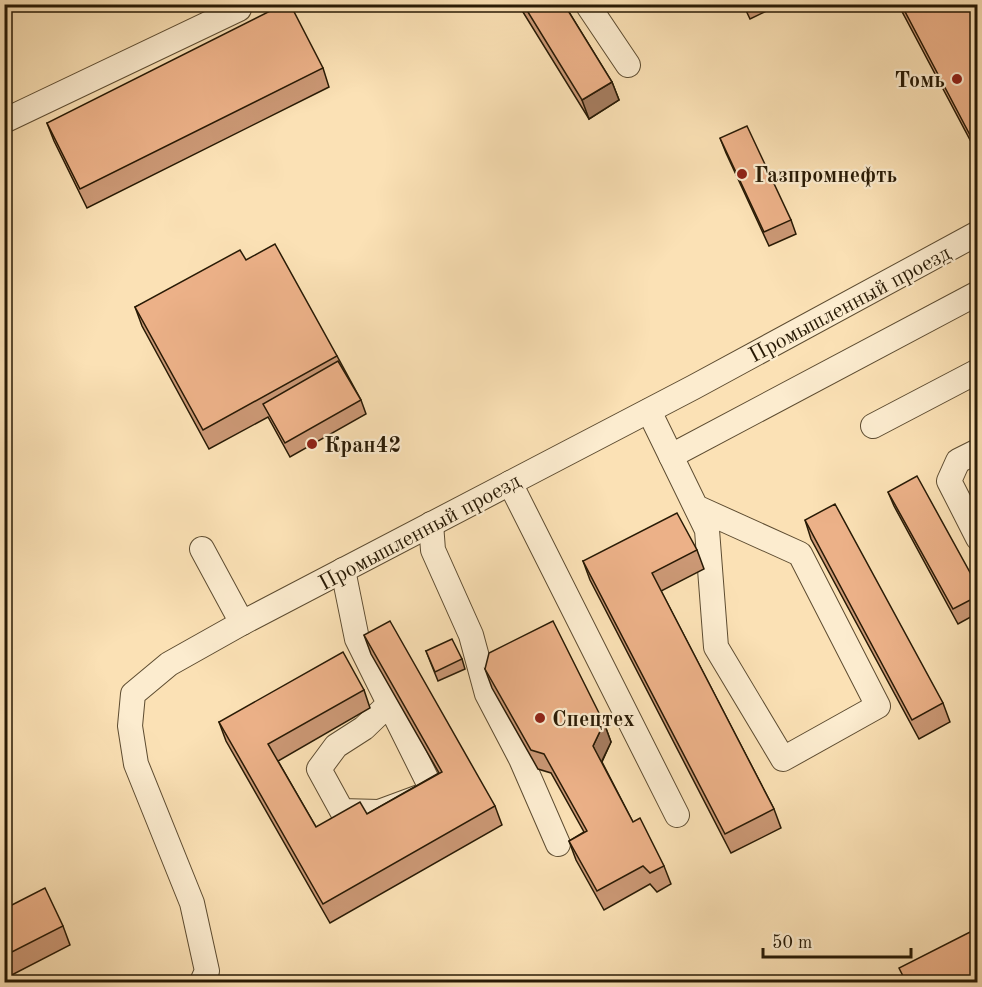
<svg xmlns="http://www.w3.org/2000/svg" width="982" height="987" viewBox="0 0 982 987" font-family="'Old Standard TT',serif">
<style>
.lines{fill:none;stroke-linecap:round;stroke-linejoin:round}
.minor-casing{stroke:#5d4c31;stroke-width:26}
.minor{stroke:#fceccf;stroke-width:24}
.wall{fill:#cb9875;stroke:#281a05;stroke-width:1.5}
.shaded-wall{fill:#a57c5f;stroke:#281a05;stroke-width:1.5}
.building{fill:#ecb188;stroke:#281a05;stroke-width:1.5}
.poi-dot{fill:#8f2418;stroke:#fceccf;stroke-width:2}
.labels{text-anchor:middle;stroke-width:4.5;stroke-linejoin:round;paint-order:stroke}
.poi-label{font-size:22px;font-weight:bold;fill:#281a05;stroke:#fceccf;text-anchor:start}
.street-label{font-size:22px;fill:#281a05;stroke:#fceccf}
</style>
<rect width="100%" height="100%" fill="#fbe1b5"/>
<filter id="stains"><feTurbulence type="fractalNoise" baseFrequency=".00333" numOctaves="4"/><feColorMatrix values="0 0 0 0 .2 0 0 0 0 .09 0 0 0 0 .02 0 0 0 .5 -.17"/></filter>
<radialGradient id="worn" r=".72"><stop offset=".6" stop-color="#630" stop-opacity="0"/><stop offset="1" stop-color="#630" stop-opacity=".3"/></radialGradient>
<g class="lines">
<defs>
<g id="minor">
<path d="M587 4 628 65"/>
<path d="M4 121 239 9 237 4"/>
<path d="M649 411 707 530 716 647 783 759 878 706 800 554 696 507"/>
<path d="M873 426 978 371"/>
<path d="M978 451 958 461 949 481 978 538"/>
<path d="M671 456 978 293"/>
<path d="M510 483 677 815"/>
<path d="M431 524 433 550 471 635 487 694 521 759 558 844"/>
<path d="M202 549 242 623"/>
<path d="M343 570 357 639 433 792 379 812 342 811 319 769 336 746 364 728 390 703"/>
<path d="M202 982 207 971 192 903 136 764 130 726 133 694 169 664 242 623 694 387 978 233"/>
</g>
</defs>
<use href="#minor" class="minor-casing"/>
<use href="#minor" class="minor"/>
</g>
<g class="wall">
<path d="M518 4H564L612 82 619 100 589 119Z"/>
<path d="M743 4H781L750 19Z"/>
<path d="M898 4H978V153H977Z"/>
<path d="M323 68 329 87 87 208 54 141 47 123Z"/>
<path d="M720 138 791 220 796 234 769 246 726 153Z"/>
<path d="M246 260 337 356 361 400 366 414 290 457 268 417 209 449 142 326 135 307Z"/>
<path d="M888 492 978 587V613L958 624 894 506Z"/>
<path d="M805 520 943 703 950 722 919 739 811 539Z"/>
<path d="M697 550 704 569 661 591 774 809 781 828 731 853 590 580 583 561Z"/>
<path d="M364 635 495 806 502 825 330 923 226 741 219 722 364 690 370 708 278 761 316 827 367 814 439 773 371 654Z"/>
<path d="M426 651 462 659 465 669 438 681Z"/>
<path d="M485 669 604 723 611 742 602 762 633 822 664 866 671 884 657 892 650 884 604 910 576 860 569 841 584 832 551 773 538 769 492 688Z"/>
<path d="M4 909 63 926 70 945 4 979Z"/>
</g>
<g class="shaded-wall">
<path d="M612 82 619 100 589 119 582 100Z"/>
<path d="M604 723 611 742 600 765 593 746Z"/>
</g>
<g class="building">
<path d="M284 4H290L323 68 80 189 47 123Z"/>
<path d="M523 4H564L612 82 582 100Z"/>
<path d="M901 4H978V130L970 135Z"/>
<path d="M747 126 791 220 764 232 720 138Z"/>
<path d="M275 244 337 356 203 430 135 307 240 250 246 260Z"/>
<path d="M338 361 361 400 285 443 263 404Z"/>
<path d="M917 476 978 587V596L953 609 888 492Z"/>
<path d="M835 504 943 703 912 720 805 520Z"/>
<path d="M677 513 697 550 652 573 774 809 725 834 583 561Z"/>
<path d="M390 621 495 806 323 904 219 722 343 652 364 690 268 744 316 827 360 802 367 814 442 772 364 635Z"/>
<path d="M553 621 604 723 593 746 633 822 640 818 664 866 650 873 643 866 597 891 569 841 587 831 544 754 531 750 485 669 489 653Z"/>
<path d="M452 639 462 659 435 672 426 651Z"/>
<path d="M45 888 63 926 4 956V909Z"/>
<path d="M978 928V982H906L899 968Z"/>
</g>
<g class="poi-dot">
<circle cx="957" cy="79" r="6"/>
<circle cx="742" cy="174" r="6"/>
<circle cx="312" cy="444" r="6"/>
<circle cx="540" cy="718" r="6"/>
</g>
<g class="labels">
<g class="poi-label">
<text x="945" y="87" text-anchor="end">Томь</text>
<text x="754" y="182">Газпромнефть</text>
<text x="324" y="452">Кран42</text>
<text x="552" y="726">Спецтех</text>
</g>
<g class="street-label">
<text transform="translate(849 303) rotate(-28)" y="8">Промышленный проезд</text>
<text transform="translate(419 531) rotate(-28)" y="8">Промышленный проезд</text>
</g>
</g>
<rect width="982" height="987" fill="none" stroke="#fbe1b5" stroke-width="24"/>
<rect x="6" y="6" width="970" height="975" fill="none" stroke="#281a05" stroke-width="3"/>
<rect x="12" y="12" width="958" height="963" fill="none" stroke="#281a05" stroke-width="1.5"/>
<path d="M763 948v9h148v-9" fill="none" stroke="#281a05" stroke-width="3"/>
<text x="772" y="948" font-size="18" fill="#281a05" stroke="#fceccf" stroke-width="4.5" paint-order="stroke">50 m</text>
<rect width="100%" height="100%" filter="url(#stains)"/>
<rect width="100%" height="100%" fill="url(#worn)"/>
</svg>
